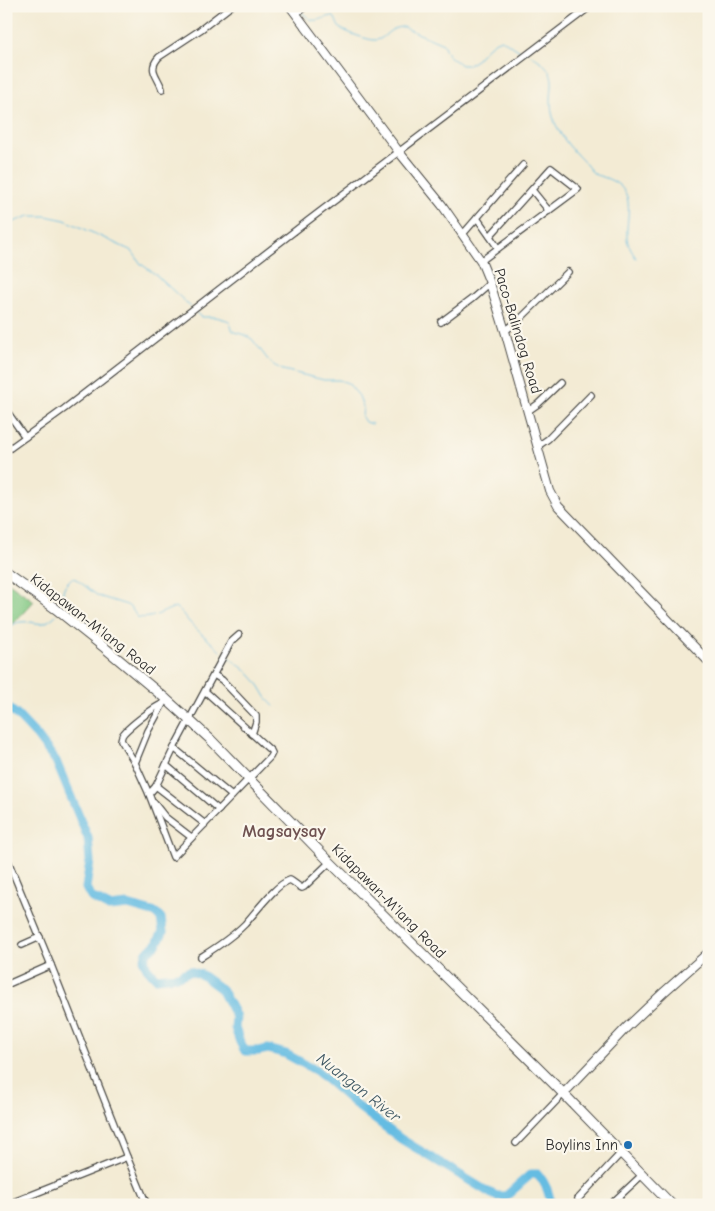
<svg xmlns="http://www.w3.org/2000/svg" width="715" height="1211" viewBox="0 0 715 1211" font-family="'Comic Neue',sans-serif">
<style>
.green{fill:#81c782;stroke:#567956}
.lines{fill:none;stroke-linecap:round;stroke-linejoin:round}
.stream{stroke:#65bce2;stroke-width:1}
.river{stroke:#65bce2;stroke-width:9}
.street-casing{stroke:#494844;stroke-width:8}
.secondary-casing{stroke:#494844;stroke-width:10}
.primary-casing{stroke:#494844;stroke-width:11}
.street{stroke:#fff;stroke-width:5.5}
.secondary{stroke:#fff;stroke-width:8}
.primary{stroke:#fff;stroke-width:9}
.poi-dot{fill:#1f6fb2;stroke:#fbf7ec;stroke-width:2}
.labels{text-anchor:middle;stroke-width:4.5;stroke-linejoin:round;paint-order:stroke}
.street-label{font-size:15px;fill:#2b2b2b;stroke:#fbf7ec}
.poi-label{font-size:15px;fill:#2b2b2b;stroke:#fbf7ec;text-anchor:end}
.water-label{font-size:16px;font-style:italic;fill:#3c5662;stroke:#fbf7ec}
.quarter-label{font-size:18px;font-weight:bold;fill:#6f5251;stroke:#fbf7ec}
</style>
<rect width="100%" height="100%" fill="#fbf7ec"/>
<filter id="ink" filterUnits="userSpaceOnUse"><feTurbulence type="fractalNoise" baseFrequency=".02" numOctaves="2"/><feDisplacementMap in="SourceGraphic" scale="10" xChannelSelector="R" yChannelSelector="G"/><feConvolveMatrix kernelMatrix="1 2 1 2 8 2 1 2 1" color-interpolation-filters="sRGB"/></filter>
<filter id="wash" filterUnits="userSpaceOnUse"><feTurbulence type="fractalNoise" baseFrequency=".0096" numOctaves="4" result="noise"/><feDisplacementMap in="SourceGraphic" scale="20" xChannelSelector="R" yChannelSelector="G"/><feGaussianBlur stdDeviation="1.12" result="paint"/><feColorMatrix in="noise" values="0 0 0 0 0 0 0 0 0 0 0 0 0 0 0 0 0 1.4 0 .05"/><feComposite in="paint" operator="in"/></filter>
<g filter="url(#wash)">
<rect width="100%" height="100%" fill="#f3ebd4"/>
<path class="green" d="M6 581 34 601 15 622 6 628Z"/>
<g class="lines">
<g class="stream">
<path d="M302 13C305 15 308 18 312 20 319 22 330 14 334 17 336 19 337 24 339 27 344 32 370 41 376 40 386 39 388 27 403 27L443 44 448 55 461 65H467L474 62 489 46 496 41 501 39 520 51 525 52"/>
<path d="M531 55C566 76 545 86 553 117 558 134 571 149 583 161 587 165 591 172 596 175 596 175 603 177 603 177 612 180 620 184 625 192 632 205 626 223 627 237 627 244 632 252 636 258"/>
<path d="M6 225 29 216H46L65 220 132 251 141 264 155 274 191 307"/>
<path d="M195 312 201 317H216L227 320 230 323 232 329 234 332 245 335 252 339 269 361 275 366 283 370 324 380H339L348 383 359 396 363 407 362 417 365 422 372 424"/>
<path d="M62 608 65 602C61 591 63 586 72 578L76 579 98 596 127 605 132 609 137 617C151 620 162 612 175 607 182 611 185 618 191 624 201 634 212 642 221 652"/>
<path d="M6 630C11 627 15 622 21 622 37 620 40 630 56 615"/>
<path d="M227 656C237 664 247 670 255 680 263 689 265 699 274 706"/>
</g>
<path class="river" d="M6 706 18 716 37 736 56 761 88 838 90 861 86 888 91 897 109 907 128 905 156 913 161 918 163 932 156 945 147 952 144 961 147 968 156 978 178 976 190 971 202 975 221 989 233 1011 236 1017 235 1028 240 1042 245 1051H258L268 1049 286 1054 317 1071 360 1108 401 1139 490 1193 497 1196H506L531 1174H538C546 1184 549 1192 551 1205"/>
</g>
</g>
<g filter="url(#ink)">
<g class="lines">
<defs>
<g id="street">
<path d="M296 14 306 6"/>
<path d="M162 89C158 76 147 70 159 57L200 30 231 6"/>
<path d="M532 190 549 211"/>
<path d="M477 218 498 248"/>
<path d="M463 234 523 165"/>
<path d="M481 261 578 189 551 168 490 236"/>
<path d="M441 322 473 298 490 283"/>
<path d="M505 331 518 321 568 272"/>
<path d="M6 410 25 437"/>
<path d="M528 411 538 404 560 383"/>
<path d="M538 446 548 439 591 395"/>
<path d="M6 451 64 409 309 220 591 6"/>
<path d="M214 675 222 680 256 716V722L252 734"/>
<path d="M162 704C154 707 130 726 124 733 121 736 122 737 121 740L135 763 149 794 173 857 270 757 272 753 271 751 205 691"/>
<path d="M174 748 232 796"/>
<path d="M135 763 148 731 163 704"/>
<path d="M166 765 219 810"/>
<path d="M156 786 205 824"/>
<path d="M149 794 156 786 174 748 231 642 239 635"/>
<path d="M154 803 165 817 191 837"/>
<path d="M6 856 51 965 127 1157 147 1205"/>
<path d="M22 945 40 937"/>
<path d="M201 957C217 947 232 937 245 924 256 912 276 884 290 880 294 882 297 886 302 888L304 887 330 862"/>
<path d="M6 985 51 965"/>
<path d="M516 1143 563 1094"/>
<path d="M578 1199 621 1153"/>
<path d="M6 1205 127 1157"/>
<path d="M610 1205 642 1175"/>
</g>
<g id="secondary">
<path d="M290 6 399 152 442 205 481 261 490 283 505 331 550 491 558 506 709 662"/>
<path d="M563 1094 626 1028 664 992 709 952"/>
</g>
<path id="primary" d="M6 573 56 609 105 648 166 699 210 739 330 862 555 1085 672 1205"/>
</defs>
<use href="#street" class="street-casing"/>
<use href="#secondary" class="secondary-casing"/>
<use href="#primary" class="primary-casing"/>
<use href="#street" class="street"/>
<use href="#secondary" class="secondary"/>
<use href="#primary" class="primary"/>
</g>
</g>
<circle class="poi-dot" cx="628" cy="1145" r="5"/>
<g class="labels">
<g class="street-label">
<text transform="translate(518 331) rotate(73)" y="5">Paco-Balindog Road</text>
<text transform="translate(93 624) rotate(38)" y="5">Kidapawan-M'lang Road</text>
<text transform="translate(389 901) rotate(45)" y="5">Kidapawan-M'lang Road</text>
</g>
<g class="poi-label">
<text x="618" y="1150">Boylins Inn</text>
</g>
<g class="water-label">
<text transform="translate(359 1087) rotate(38)" y="6">Nuangan River</text>
</g>
<g class="quarter-label">
<text x="284" y="837">Magsaysay</text>
</g>
</g>
<rect width="715" height="1211" fill="none" stroke="#fbf7ec" stroke-width="25"/>
</svg>
